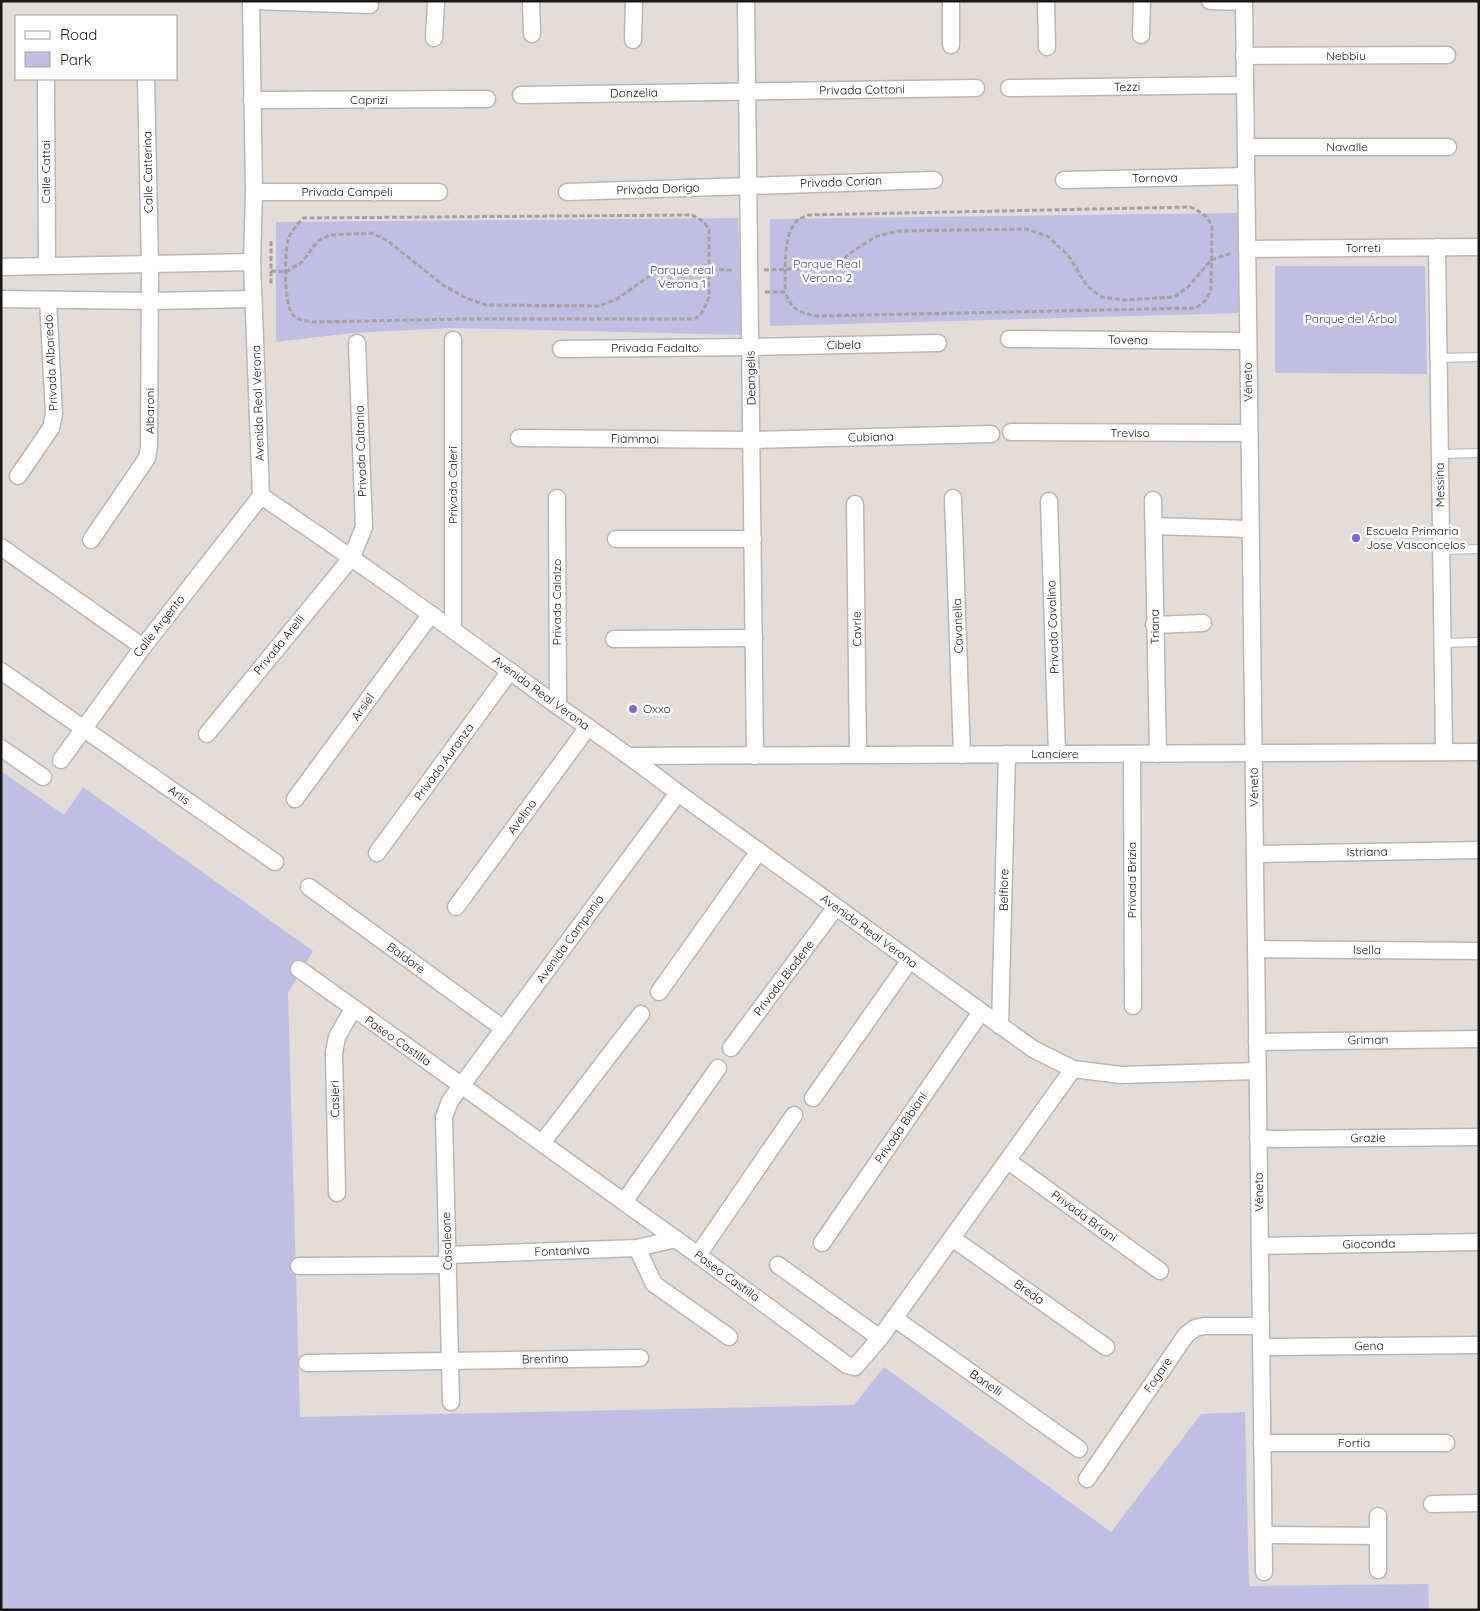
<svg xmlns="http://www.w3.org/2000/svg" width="1480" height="1611" viewBox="0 0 1480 1611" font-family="Quicksand,sans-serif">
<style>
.green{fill:#c0bee2}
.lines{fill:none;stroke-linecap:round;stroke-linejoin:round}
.lane-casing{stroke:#bcb6b2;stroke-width:10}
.street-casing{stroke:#bcb6b2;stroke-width:19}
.path{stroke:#a6a19e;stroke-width:3;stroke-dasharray:5 2.5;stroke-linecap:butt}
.lane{stroke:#fff;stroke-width:8}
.street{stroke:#fff;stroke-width:16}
.poi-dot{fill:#7d66e1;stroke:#fff;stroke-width:2}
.labels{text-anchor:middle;stroke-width:5;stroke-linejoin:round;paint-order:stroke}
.street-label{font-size:12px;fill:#191716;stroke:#fff}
.park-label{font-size:12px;fill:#504786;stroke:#fff}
.poi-label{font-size:12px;fill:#191716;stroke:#fff;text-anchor:start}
</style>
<rect width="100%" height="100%" fill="#e3ddd9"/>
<g class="green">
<path d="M1239 213 1243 313 770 326V219Z"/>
<path d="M738 218 744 335 453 328 351 333 276 342V222Z"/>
<path d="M1275 266H1425L1427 374 1275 373Z"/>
<path d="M1 771 64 815 83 787 313 951 288 993 300 1417 854 1405 884 1367 1111 1532 1201 1414 1245 1412 1249 1586 1428 1584 1429 1610H1Z"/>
</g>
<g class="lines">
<defs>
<g id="lane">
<path d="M1438 358 1479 357"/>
<path d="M1440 454 1479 453"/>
<path d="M1441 550 1479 549"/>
<path d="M1443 643 1479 642"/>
</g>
<g id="street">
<path d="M251 1 254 192 252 262 261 496"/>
<path d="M251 1 370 5"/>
<path d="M531 1 532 34"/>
<path d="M746 1 755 756"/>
<path d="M951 1V45"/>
<path d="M1046 1 1047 47"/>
<path d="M1210 1 1244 2"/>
<path d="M1244 1 1264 1572"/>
<path d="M1141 35 1142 1"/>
<path d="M434 38 436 1"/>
<path d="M633 40 634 1"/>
<path d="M1244 56 1447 55"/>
<path d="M46 79 47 266"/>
<path d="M1009 88 1245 85"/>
<path d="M521 95 976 88"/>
<path d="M252 100 487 99"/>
<path d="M1246 147H1448"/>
<path d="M1064 180 1246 176"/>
<path d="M254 192H439"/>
<path d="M567 192 934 180"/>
<path d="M1437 247 1444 752"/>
<path d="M1247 249 1479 247"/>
<path d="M1 267 252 262"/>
<path d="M1 299 150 301 253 299"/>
<path d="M1009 339 1248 341"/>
<path d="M561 349 750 347 938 343"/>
<path d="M1011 432 1249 433"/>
<path d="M519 438 752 440 991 434"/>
<path d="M18 476 51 428 54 414 48 300"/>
<path d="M261 496C355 559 446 625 537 691 584 725 632 757 678 793L1033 1049 1073 1069 1121 1075 1257 1071"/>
<path d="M557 498 558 706"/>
<path d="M953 498 962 755"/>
<path d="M1153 500 1158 754"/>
<path d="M1049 501 1057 754"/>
<path d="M855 504 858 755"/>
<path d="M1154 526 1250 529"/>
<path d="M616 539H753"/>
<path d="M91 540 147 458 149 446 150 265 146 79"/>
<path d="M1 547 143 647"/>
<path d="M1154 625 1203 623"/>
<path d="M453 630V340"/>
<path d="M614 639 754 638"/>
<path d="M1 671 275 862"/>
<path d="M207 734 352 557 364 527 357 343"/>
<path d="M1 748 43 777"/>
<path d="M1132 754 1133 1006"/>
<path d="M631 756 1479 752"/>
<path d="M61 760 143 647 261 496"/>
<path d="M295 799 431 614"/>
<path d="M377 853 510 671"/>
<path d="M1255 854 1479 850"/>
<path d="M309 887 504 1029"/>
<path d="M456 907 588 727"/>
<path d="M1256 949 1479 951"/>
<path d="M299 969 698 1255 847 1365 855 1367 880 1338 1073 1069"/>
<path d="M659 992 759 851"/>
<path d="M1000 1026 1007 754"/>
<path d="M1257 1042 1479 1039"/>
<path d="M731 1048 836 907"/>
<path d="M813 1098 910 960"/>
<path d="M1258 1139 1479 1137"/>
<path d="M542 1143 641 1014"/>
<path d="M1008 1161 1160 1271"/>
<path d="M337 1193 334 1053 337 1037 353 1009"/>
<path d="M624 1202 718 1068"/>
<path d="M952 1238 1106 1347"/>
<path d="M822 1243 981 1012"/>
<path d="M1260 1246 1479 1242"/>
<path d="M637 1248 654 1284 729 1337"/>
<path d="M447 1255 637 1248 676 1239"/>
<path d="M698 1255 794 1115"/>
<path d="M778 1265 880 1338"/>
<path d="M299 1266 448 1265"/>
<path d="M894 1318 1079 1449"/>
<path d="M1261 1347 1476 1345"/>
<path d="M307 1363 640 1358"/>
<path d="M451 1402 444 1117 450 1101 678 793"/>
<path d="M1262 1443H1446"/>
<path d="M1087 1479 1186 1335 1195 1328 1204 1326H1261"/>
<path d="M1432 1504 1479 1503"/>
<path d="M1378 1516V1570"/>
<path d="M1264 1535 1378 1536"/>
</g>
</defs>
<use href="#lane" class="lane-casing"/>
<use href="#street" class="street-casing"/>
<g class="path">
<path d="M692 215 704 222 709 230V297L703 311 695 319H460L315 322C307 321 299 321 293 315 284 304 284 256 288 241 290 232 297 225 303 218Z"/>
<path d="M271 241V285"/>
<path d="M764 270 822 268 837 263 856 249 877 236 898 231 1026 229 1047 236 1068 255 1087 286 1102 297 1123 300 1174 297 1189 286 1211 260 1232 253"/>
<path d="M271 271 286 272 302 262 318 241 330 235 372 233 388 241 443 285 466 298 486 305 599 306 617 299 652 274 667 269 733 270"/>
<path d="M765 292H785C791 309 800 314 818 316L1196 308 1206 300 1211 289 1212 227C1208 216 1201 212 1190 207L808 215C804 217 800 218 797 221 782 234 786 273 785 292"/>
</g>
<use href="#lane" class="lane"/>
<use href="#street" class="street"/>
</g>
<g class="poi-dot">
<circle cx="1356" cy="538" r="5"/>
<circle cx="633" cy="709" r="5"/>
</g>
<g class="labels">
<g class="street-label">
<text x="1346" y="60">Nebbiu</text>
<text transform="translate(1127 87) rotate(-1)" y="4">Tezzi</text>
<text transform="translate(862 90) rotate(-1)" y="4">Privada Cottoni</text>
<text transform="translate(634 93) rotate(-1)" y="4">Donzelia</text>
<text x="369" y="104">Caprizi</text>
<text x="1347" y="151">Navalle</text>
<text transform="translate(46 172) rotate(-90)" y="4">Calle Cattai</text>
<text transform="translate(148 172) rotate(-91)" y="4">Calle Catterina</text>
<text transform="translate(1155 178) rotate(-1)" y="4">Tornova</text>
<text transform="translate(841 182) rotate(-2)" y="4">Privada Corian</text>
<text transform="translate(658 189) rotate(-2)" y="4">Privada Dorigo</text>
<text x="347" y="196">Privada Campeli</text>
<text x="1363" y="252">Torreti</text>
<text transform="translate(1128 340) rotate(1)" y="4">Tovena</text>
<text transform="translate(844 345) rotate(-1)" y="4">Cibela</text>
<text x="655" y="352">Privada Fadalto</text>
<text transform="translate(51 363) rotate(-93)" y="4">Privada Albaredo</text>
<text transform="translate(751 378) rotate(-91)" y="4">Deangelis</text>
<text transform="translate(1248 382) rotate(-91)" y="4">Véneto</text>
<text transform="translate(258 403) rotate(-92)" y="4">Avenida Real Verona</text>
<text transform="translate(150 411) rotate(-90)" y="4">Albaroni</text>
<text x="1130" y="437">Treviso</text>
<text transform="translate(871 437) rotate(-1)" y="4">Cubiana</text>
<text transform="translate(635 439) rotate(1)" y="4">Fiammoi</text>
<text transform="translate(361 451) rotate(-92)" y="4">Privada Caltania</text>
<text transform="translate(453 485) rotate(-90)" y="4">Privada Caleri</text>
<text transform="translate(1440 485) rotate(-91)" y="4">Messina</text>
<text transform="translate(557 602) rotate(-90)" y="4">Privada Calalzo</text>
<text transform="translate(159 626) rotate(-52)" y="4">Calle Argento</text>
<text transform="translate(958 626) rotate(-92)" y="4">Cavanella</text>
<text transform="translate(1053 627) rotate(-92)" y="4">Privada Cavalino</text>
<text transform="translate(1155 627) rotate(-91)" y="4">Triana</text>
<text transform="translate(857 629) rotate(-91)" y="4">Cavrie</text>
<text transform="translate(279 645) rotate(-51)" y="4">Privada Arelli</text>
<text transform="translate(541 693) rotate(36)" y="4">Avenida Real Verona</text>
<text transform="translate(363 707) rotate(-54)" y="4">Arsiel</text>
<text x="1055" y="758">Lanciere</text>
<text transform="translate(444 762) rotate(-54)" y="4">Privada Auranza</text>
<text transform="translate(1254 787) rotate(-91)" y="4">Véneto</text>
<text transform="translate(179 795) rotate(35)" y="4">Ariis</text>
<text transform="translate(522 817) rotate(-54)" y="4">Avelino</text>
<text transform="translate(1367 852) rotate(-1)" y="4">Istriana</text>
<text transform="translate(1132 880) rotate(-90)" y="4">Privada Brizia</text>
<text transform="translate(1004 890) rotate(-89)" y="4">Belfiore</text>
<text transform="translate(869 931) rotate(36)" y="4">Avenida Real Verona</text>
<text transform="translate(570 939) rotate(-54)" y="4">Avenida Campania</text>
<text transform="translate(1367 950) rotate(1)" y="4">Isella</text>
<text transform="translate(406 958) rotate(36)" y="4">Baldore</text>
<text transform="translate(784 978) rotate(-53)" y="4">Privada Biadene</text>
<text transform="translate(1368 1040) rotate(-1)" y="4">Griman</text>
<text transform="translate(398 1041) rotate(35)" y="4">Paseo Castilla</text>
<text transform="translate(335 1099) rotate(-91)" y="4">Casieri</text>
<text transform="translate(901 1128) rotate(-56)" y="4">Privada Bibiani</text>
<text transform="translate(1368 1138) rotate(-1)" y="4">Grazie</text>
<text transform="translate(1259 1192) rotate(-91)" y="4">Véneto</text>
<text transform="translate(1084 1216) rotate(36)" y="4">Privada Briani</text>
<text transform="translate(447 1241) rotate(-92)" y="4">Casaleone</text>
<text transform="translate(1369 1244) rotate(-1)" y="4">Gioconda</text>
<text transform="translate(562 1251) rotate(-2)" y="4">Fontaniva</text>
<text transform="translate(727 1276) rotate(36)" y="4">Paseo Castilla</text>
<text transform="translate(1029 1292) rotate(35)" y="4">Breda</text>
<text transform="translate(1369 1346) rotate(-1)" y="4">Gena</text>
<text transform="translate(545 1359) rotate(-1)" y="4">Brentino</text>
<text transform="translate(1158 1375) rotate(-56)" y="4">Fogare</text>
<text transform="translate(986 1383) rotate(35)" y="4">Bonelli</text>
<text x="1354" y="1447">Fortia</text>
</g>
<g class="park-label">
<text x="827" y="268">Parque Real<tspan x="827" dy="14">Verona 2</tspan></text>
<text x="682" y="274">Parque real<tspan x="682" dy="14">Verona 1</tspan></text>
<text x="1351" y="323">Parque del Árbol</text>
</g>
<g class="poi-label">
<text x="1366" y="535">Escuela Primaria<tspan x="1366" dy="14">Jose Vasconcelos</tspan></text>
<text x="643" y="713">Oxxo</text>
</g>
</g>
<rect width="1480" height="1611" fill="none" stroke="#191716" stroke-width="5"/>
<rect x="15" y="15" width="162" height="65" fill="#ffffff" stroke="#a3a2a2"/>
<rect x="25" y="31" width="25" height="8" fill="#ffffff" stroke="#a3a2a2"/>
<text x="60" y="40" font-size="15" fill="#191716">Road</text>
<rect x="25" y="52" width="25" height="15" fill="#c0bee2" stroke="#a3a2a2"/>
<text x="60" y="65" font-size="15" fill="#191716">Park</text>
</svg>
